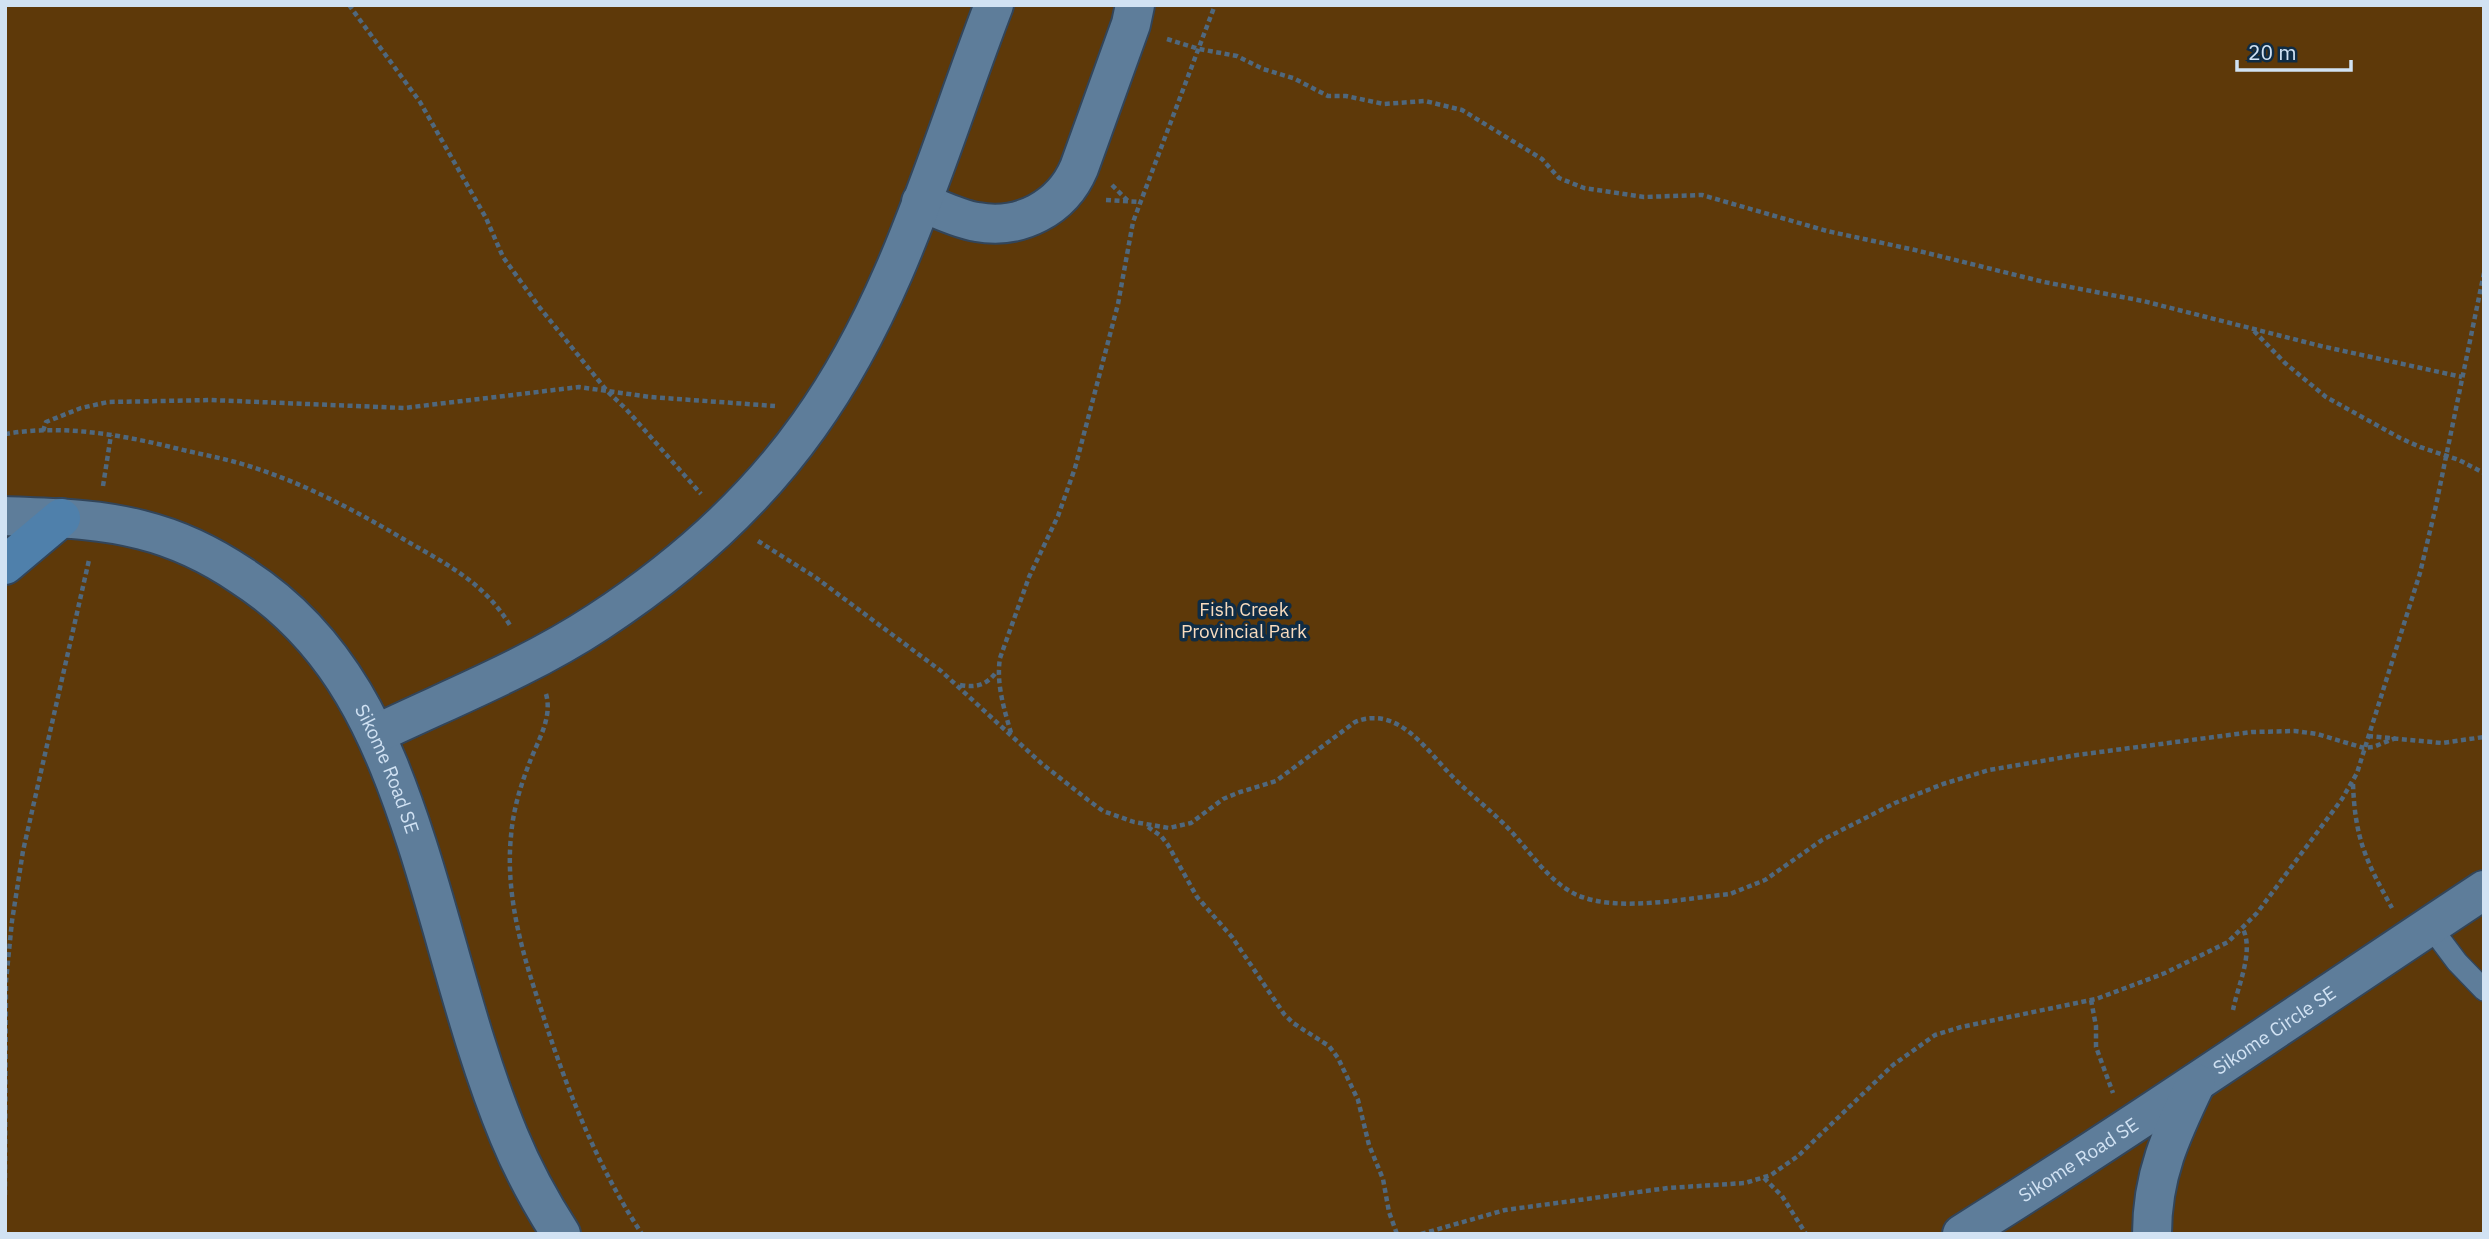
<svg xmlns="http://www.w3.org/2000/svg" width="2489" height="1239" viewBox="0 0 2489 1239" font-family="'IBM Plex Sans',sans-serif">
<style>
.green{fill:#5e3909}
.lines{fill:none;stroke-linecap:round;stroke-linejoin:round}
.lane-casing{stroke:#32455a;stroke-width:24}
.street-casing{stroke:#32455a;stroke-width:42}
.secondary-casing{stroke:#32455a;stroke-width:42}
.path{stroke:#4f687e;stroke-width:4.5;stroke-dasharray:5 3.5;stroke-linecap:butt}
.lane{stroke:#5e7d9a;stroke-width:21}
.street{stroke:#5e7d9a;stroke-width:38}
.secondary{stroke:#4f80ab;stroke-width:38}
.labels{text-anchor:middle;stroke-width:7;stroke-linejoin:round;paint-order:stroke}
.park-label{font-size:19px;fill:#f8dbbe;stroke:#0f2c45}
.street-label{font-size:19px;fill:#d1e2f3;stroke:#0f2c45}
</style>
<rect width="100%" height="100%" fill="#0f2c45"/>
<rect class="green" x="5" y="5" width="2479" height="1229"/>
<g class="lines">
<defs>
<path id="lane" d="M2430 926 2457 962 2484 990"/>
<g id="street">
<path d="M921 202C939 209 958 219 977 222 1020 230 1062 208 1079 168L1131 24 1135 5"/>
<path id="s1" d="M5 516C51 518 97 518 142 530 178 539 211 555 242 576 341 640 382 736 417 844 448 940 470 1042 509 1136 523 1170 541 1203 561 1234"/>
<path d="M376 734C451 698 528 668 598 622 679 569 753 504 809 425 899 300 939 147 994 5"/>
<path id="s2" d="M1962 1234C2138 1124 2310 1005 2484 890"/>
<path d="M2152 1234C2152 1175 2171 1135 2196 1083"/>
</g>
<path id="secondary" d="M5 565 61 518"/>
</defs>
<use href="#lane" class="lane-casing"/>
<use href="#street" class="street-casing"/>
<use href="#secondary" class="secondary-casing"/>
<g class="path">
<path d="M349 5 420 102 486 218 503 257 540 308 607 391 626 409 701 494"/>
<path d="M1167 39 1199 49 1237 56 1263 69 1293 78 1328 96H1346L1384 104 1425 101 1462 110 1542 159 1559 178 1584 188 1644 197 1702 195 1827 231 1915 250 2044 282 2143 301 2321 346 2462 377"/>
<path d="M1112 185 1128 201"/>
<path d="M1106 200 1140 202"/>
<path d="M2254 331 2285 363 2326 397 2400 438 2420 447 2459 460 2484 473"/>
<path d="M43 431 46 422 81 408 108 402 211 400 404 408 579 387 650 397 775 406"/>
<path d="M5 434C63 424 123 435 179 449 204 455 228 459 252 467 308 485 360 513 410 543 452 567 486 585 511 627"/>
<path d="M103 486 111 435"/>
<path d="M758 541 815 577 941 671 1041 763 1088 800 1103 811 1134 822 1169 828 1191 823 1223 799 1240 792 1276 781 1355 722C1397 705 1425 748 1450 774 1467 792 1487 807 1505 825 1528 848 1547 881 1577 895 1618 913 1686 898 1730 894L1765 880 1822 840 1895 803 1943 784 1989 770 2077 755 2252 732 2295 731 2317 734 2364 748 2373 747 2396 738"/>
<path d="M960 685C977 688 987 685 997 671"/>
<path d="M546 694C553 718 537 742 529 764 520 787 513 811 511 836 505 896 523 956 542 1012 567 1090 597 1166 642 1234"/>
<path d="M1011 733C1004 709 996 683 1000 658L1029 577 1058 516 1075 468 1118 304 1133 222 1215 5"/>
<path d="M2368 736 2442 743 2484 737"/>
<path d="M2353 784C2355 839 2366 861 2392 908"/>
<path d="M1148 827 1161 836 1168 845 1197 897 1232 937 1284 1014 1293 1023 1329 1046 1338 1058 1358 1100 1369 1145 1383 1179 1389 1212 1397 1234"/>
<path d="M2091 1000 2096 1026V1047L2113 1093"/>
<path d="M2233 1010C2238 985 2254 952 2243 929"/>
<path d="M1764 1178 1782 1196 1806 1234"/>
<path d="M5 1195 6 981 12 921 23 851 89 560"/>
<path d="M1421 1234 1505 1210 1668 1188 1745 1183 1771 1175 1798 1156 1893 1065 1935 1035 1961 1027 2096 999 2165 973 2228 942 2257 913 2342 799 2357 773 2420 573 2435 510 2484 273"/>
</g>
<use href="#lane" class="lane"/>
<use href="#street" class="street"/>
<use href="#secondary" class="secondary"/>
</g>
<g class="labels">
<g class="park-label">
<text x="1244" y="616">Fish Creek<tspan x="1244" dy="22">Provincial Park</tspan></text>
</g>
<g class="street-label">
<text dy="7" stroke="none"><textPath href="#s1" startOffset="495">Sikome Road SE</textPath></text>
<text dy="7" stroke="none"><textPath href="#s2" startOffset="373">Sikome Circle SE</textPath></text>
<text dy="7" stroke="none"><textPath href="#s2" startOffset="138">Sikome Road SE</textPath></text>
</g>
</g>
<rect width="2489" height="1239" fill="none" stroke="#d1e2f3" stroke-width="14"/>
<path d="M2237 60v10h114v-10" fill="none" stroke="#d1e2f3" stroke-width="3.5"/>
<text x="2248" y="60" font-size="21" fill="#d1e2f3" stroke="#0f2c45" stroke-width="5" paint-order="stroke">20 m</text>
</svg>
